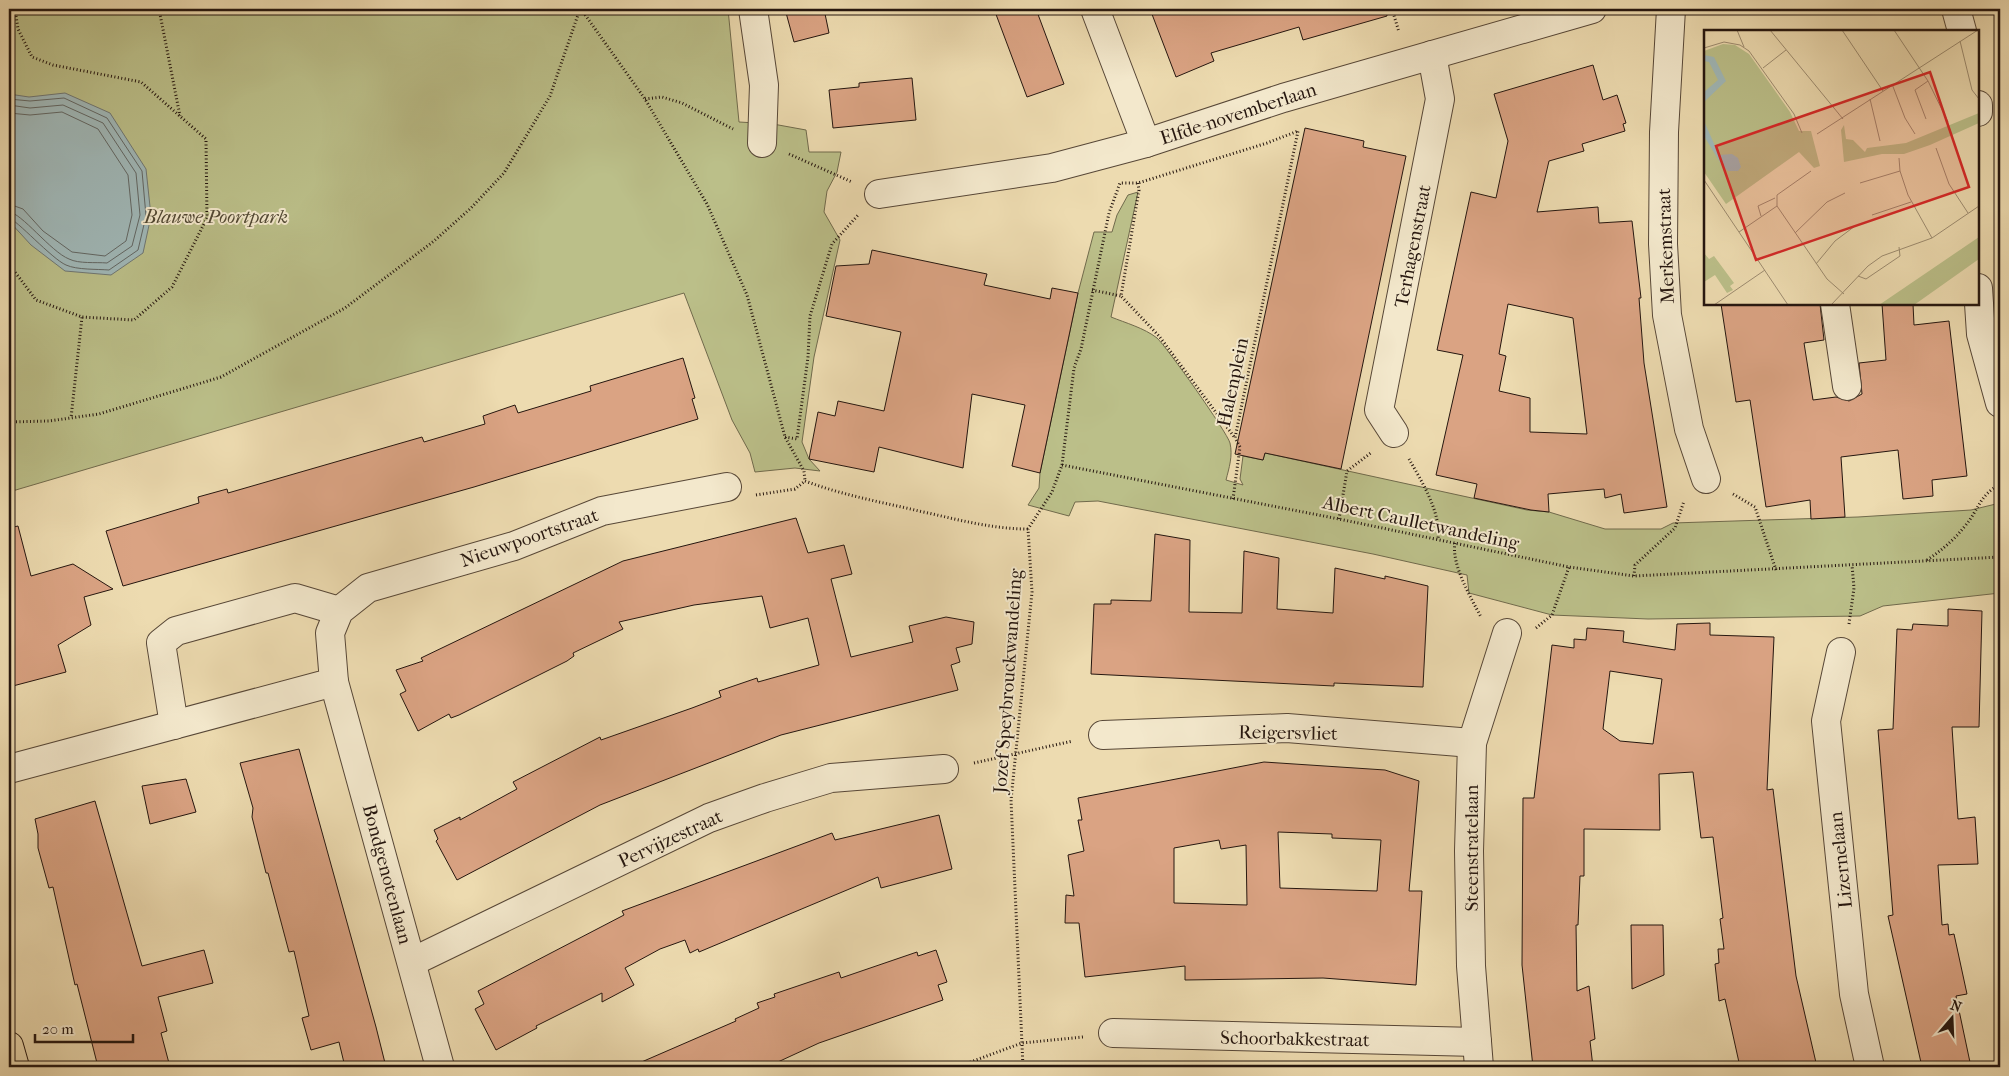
<svg xmlns="http://www.w3.org/2000/svg" width="2009" height="1076" viewBox="0 0 2009 1076" font-family="'IM FELL French Canon',serif">
<style>
.green{fill:#bbbf89;stroke:#706a4c}
.water{fill:#a0b8b8;stroke:#6f7774}
.lines{fill:none;stroke-linecap:round;stroke-linejoin:round}
.shore{stroke:#626764;stroke-width:1}
.building{fill:#daa383;stroke:#25160f;fill-rule:evenodd}
.street-casing{stroke:#574737;stroke-width:30}
.primary-casing{stroke:#25160f;stroke-width:30}
.path{stroke:#25160f;stroke-width:3;stroke-dasharray:1 2.5;stroke-linecap:butt}
.street{stroke:#f3e8cc;stroke-width:28}
.primary{stroke:#eddbb0;stroke-width:28}
.labels{text-anchor:middle;stroke-width:4;stroke-linejoin:round;paint-order:stroke}
.street-label{font-size:19px;fill:#25160f;stroke:#f3e8cc}
.park-label{font-size:19px;font-style:italic;fill:#524934;stroke:#f3e8cc}
.inset-road{fill:none;stroke:#9d8c70;stroke-width:1}
.view{fill:#d62828;fill-opacity:0.15;stroke:#d62828;stroke-width:2.5}
.inset-edge{fill:none;stroke:#25160f;stroke-width:2.5}
</style>
<rect width="100%" height="100%" fill="#eddbb0"/>
<filter id="stains"><feTurbulence type="fractalNoise" baseFrequency=".004" numOctaves="4"/><feColorMatrix values="0 0 0 0 .2 0 0 0 0 .09 0 0 0 0 .02 0 0 0 .5 -.17"/></filter>
<radialGradient id="worn" r=".72"><stop offset=".6" stop-color="#630" stop-opacity="0"/><stop offset="1" stop-color="#630" stop-opacity=".3"/></radialGradient>
<g class="green">
<path d="M9 9H728L739 122 773 124 806 130 809 152H841L837 172 827 191 824 212 840 240 814 357 802 442 809 459 820 471 795 468 755 472 750 453 732 420 684 293 9 492Z"/>
<path d="M1138 192 1111 317C1126 323 1144 328 1157 338 1166 346 1227 432 1230 443 1233 456 1229 468 1226 480L1243 485 1240 479 1243 456 1263 460 1265 453 1527 510 1549 512 1605 529H1661L1673 523 1858 517 1971 510 2000 503V593L1883 606 1860 616 1648 619 1552 615 1469 593 1467 575 1373 554 1098 501 1075 502 1069 516 1028 505 1039 488 1040 473 1078 293 1094 232H1112L1117 215 1128 195Z"/>
</g>
<path class="water" d="M65 93 110 113 146 169 151 216 143 253 111 275 65 271 31 245 9 221V94L29 97Z"/>
<g class="lines">
<g class="shore">
<path d="M9 99 30 101 64 98 107 118 142 171 146 216 138 250 109 270C97 269 77 270 66 265 52 259 16 219 9 218"/>
<path d="M9 105 30 108 63 105 103 123 136 173 140 215 132 246 107 263C96 262 79 264 69 259 51 252 21 212 9 212"/>
<path d="M9 113 30 115 62 112 98 129 128 175 132 215 126 241 105 256 72 252 43 231 23 209 9 204"/>
</g>
</g>
<g class="building">
<path d="M785 9H824L829 33 794 42Z"/>
<path d="M994 9H1036L1064 84 1027 97Z"/>
<path d="M1150 9H1386L1387 16 1303 40 1299 27 1211 53 1214 61 1176 77Z"/>
<path d="M1593 65 1603 100 1617 95 1626 123 1623 124 1625 131 1582 144 1584 151 1549 161 1537 212 1598 207 1599 223 1632 221 1641 298H1639L1644 363 1667 507 1624 513 1621 494 1605 498 1604 489 1548 494 1549 512 1531 510 1474 498 1477 484 1436 475 1463 355 1437 350 1471 192 1496 198 1508 141 1494 94ZM1508 304 1573 318 1587 434 1530 432V398L1499 391 1506 356 1499 354Z"/>
<path d="M912 78 916 120 833 128 829 90 859 87V83Z"/>
<path d="M1305 128 1364 141 1363 147 1406 156 1341 469 1265 453 1263 460 1235 454Z"/>
<path d="M872 250 987 274 984 285 1050 299 1052 288 1078 293 1040 473 1012 466 1025 405 972 394 963 468 879 447 874 472 809 459 818 412 835 416 838 401 884 411 901 332 826 316 836 266 869 264Z"/>
<path d="M1721 304H1820L1824 340 1804 343 1813 400 1836 397 1849 401 1862 394 1859 363 1886 360 1882 304H1913L1914 325 1949 321 1967 476 1932 480 1933 496 1903 499 1898 450 1841 457 1845 517 1811 519 1810 500 1766 507 1750 400 1736 402Z"/>
<path d="M683 358 695 398 692 399 698 419 474 487 123 586 106 531 199 503 198 497 227 489 228 493 422 437 424 442 485 424 483 416 515 405 518 413 591 391 590 386Z"/>
<path d="M796 518 808 553 844 545 852 574 831 579 851 657 913 642 909 626 946 617 974 622 972 644 956 648 960 662 951 665 958 690 781 735 600 805 457 880 436 841 438 839 434 830 460 817V820L517 789 513 782 600 737 601 740 692 708 721 697 719 691 757 678 758 682 819 665 808 618 770 628 762 596 694 605 619 622 623 629 573 653 574 656 567 661 459 715 451 718 449 714 418 731 400 694 406 691 396 670 423 661 421 658 623 561Z"/>
<path d="M18 526 31 576 73 564 113 589 84 597 91 625 58 645 66 672 9 687V528Z"/>
<path d="M1155 534 1190 540 1189 612 1242 613 1244 551 1279 558 1277 609 1333 613 1335 568 1385 579V576L1428 586 1423 687 1334 683V686L1091 674 1094 604H1111V600L1151 601Z"/>
<path d="M1948 609 1982 611 1979 727H1952L1958 819 1975 817 1978 864 1938 865 1942 925 1948 924 1949 935 1954 934 1967 994 1956 996 1971 1067H1922L1888 916 1893 915 1878 730 1893 729 1897 629 1912 630 1913 624 1948 626Z"/>
<path d="M1710 623V635L1774 637 1767 790 1773 789 1796 976 1817 1067H1740L1725 999 1719 1001 1715 964 1719 963 1718 949H1724L1720 919 1723 918 1713 837 1701 838 1693 772 1659 774 1660 830 1584 829V876H1580L1578 925H1576L1577 991 1589 986 1595 1039 1590 1041 1593 1067H1533L1522 965 1523 798H1534L1552 645 1574 648V639L1586 640 1587 628 1624 631 1623 642 1675 650 1677 624ZM1610 671 1662 679 1653 744 1620 741 1603 729Z"/>
<path d="M299 749 376 1027 386 1067H345L339 1042 311 1050 302 1018 309 1016 294 951 289 952 268 873H266L252 817 253 808 240 763Z"/>
<path d="M1264 762 1385 770 1419 781 1409 891H1422L1416 985 1323 978 1185 980V966L1085 977 1079 923H1065L1066 895 1074 896 1068 855 1084 851 1078 820H1082L1078 798ZM1278 832 1332 834V838L1381 840 1377 891 1280 888ZM1219 840 1221 849 1246 845 1247 905 1174 903V848Z"/>
<path d="M186 779 196 812 150 824 142 786Z"/>
<path d="M95 801 142 966 204 950 213 983 158 997 167 1031 161 1033 170 1067H98L77 984 75 985 53 887 49 888 38 848V834L35 819Z"/>
<path d="M939 815 952 869 881 888 878 877 699 952 698 949 690 953 685 940 660 949 625 968 634 985 602 1002V993L536 1026 537 1028 496 1050 475 1009 484 1004 478 991 624 915 622 911 832 833 835 840Z"/>
<path d="M1631 925H1663L1664 975 1632 989Z"/>
<path d="M936 950 947 982 938 985 943 1000 819 1043 767 1067H630L736 1021 735 1019 759 1008 757 1003 775 997 774 994 839 972 841 978 917 952 918 956Z"/>
</g>
<g class="lines">
<defs>
<g id="street">
<path d="M753 9 764 85 762 143"/>
<path d="M1095 9 1146 143"/>
<path d="M1671 9 1664 132 1663 244 1667 315 1689 429 1706 479"/>
<path d="M1956 9 1962 31"/>
<path d="M1978 105V112"/>
<path d="M879 194 1052 168 1146 143 1283 98 1592 9"/>
<path d="M1978 288 1981 334 2000 403"/>
<path d="M1835 304 1847 386"/>
<path d="M1394 433 1379 410 1440 99 1432 55"/>
<path d="M1841 652 1826 721 1854 994 1870 1067"/>
<path d="M334 682 440 1067"/>
<path d="M174 725 161 643 176 631 295 598 339 611"/>
<path d="M1103 735 1287 728 1472 743"/>
<path d="M9 769 334 682 330 633 339 611 368 588 514 546 602 511 727 487"/>
<path d="M412 962 709 818 765 798 831 778 944 769"/>
<path d="M1113 1033 1477 1042"/>
<path d="M1479 1067 1471 966 1469 851 1472 743 1507 633"/>
</g>
<path id="primary" d="M9 1046 15 1067"/>
</defs>
<use href="#street" class="street-casing"/>
<use href="#primary" class="primary-casing"/>
<g class="path">
<path d="M15 9 18 29 32 57 53 65 141 82 206 139 207 218 172 287 134 320 82 317"/>
<path d="M159 9 180 116"/>
<path d="M581 9 645 99 707 204 747 295 785 437 804 471 805 481"/>
<path d="M1392 9 1399 32"/>
<path d="M645 99 662 97 682 103 733 129"/>
<path d="M789 154 852 182"/>
<path d="M1138 183 1139 190 1121 296 1159 336 1235 438 1298 131"/>
<path d="M9 264 36 300 82 317 71 418"/>
<path d="M1092 290 1121 296"/>
<path d="M9 422 49 421 99 414 221 377 345 308 434 241 471 208 504 173 550 96 580 9"/>
<path d="M785 437 797 439 808 357 810 316 832 244 859 214"/>
<path d="M1409 459C1422 482 1441 512 1438 539"/>
<path d="M1062 465 1339 519 1569 567 1634 576 2000 557"/>
<path d="M805 481C842 495 881 502 919 511 956 519 991 529 1028 529"/>
<path d="M1733 494 1755 507 1776 570"/>
<path d="M756 495 795 489 805 481"/>
<path d="M1233 499 1240 447 1235 438"/>
<path d="M1339 519 1347 471 1372 452"/>
<path d="M1455 543C1451 564 1471 598 1481 617"/>
<path d="M1927 560C1942 550 1954 540 1965 526 1980 508 1978 497 2000 484"/>
<path d="M1634 576 1635 565 1675 528 1684 501"/>
<path d="M1849 624 1854 588 1852 565"/>
<path d="M1536 628 1552 615 1569 567"/>
<path d="M974 763 1073 741"/>
<path d="M957 1067 1022 1043 1083 1037"/>
<path d="M1023 1067 1011 800 1032 592 1028 529 1052 492 1062 465 1074 368 1081 349 1109 213 1120 183H1138L1267 143 1298 131"/>
</g>
<use href="#street" class="street"/>
<use href="#primary" class="primary"/>
</g>
<g class="labels">
<g class="street-label">
<text transform="translate(1238 113) rotate(-18)" y="7">Elfde-novemberlaan</text>
<text transform="translate(1412 246) rotate(-79)" y="7">Terhagenstraat</text>
<text transform="translate(1665 246) rotate(-92)" y="7">Merkemstraat</text>
<text transform="translate(1232 382) rotate(-78)" y="7">Halenplein</text>
<text transform="translate(1421 522) rotate(12)" y="7">Albert Caulletwandeling</text>
<text transform="translate(529 537) rotate(-19)" y="7">Nieuwpoortstraat</text>
<text transform="translate(1007 681) rotate(-86)" y="7">Jozef Speybrouckwandeling</text>
<text transform="translate(1288 732) rotate(1)" y="7">Reigersvliet</text>
<text transform="translate(670 838) rotate(-25)" y="7">Pervijzestraat</text>
<text transform="translate(1471 848) rotate(-90)" y="7">Steenstratelaan</text>
<text transform="translate(1840 860) rotate(-96)" y="7">Lizernelaan</text>
<text transform="translate(388 874) rotate(75)" y="7">Bondgenotenlaan</text>
<text transform="translate(1295 1038) rotate(1)" y="7">Schoorbakkestraat</text>
</g>
<g class="park-label">
<text x="216" y="223">Blauwe Poortpark</text>
</g>
</g>
<g transform="translate(1704 30)">
<rect width="275" height="275" fill="#eddbb0"/>
<path d="M19 14 31 15 45 24 86 82 95 101H107L116 136 110 138 95 122 22 174 0 142V21ZM275 83V93L226 115 200 124H178L140 132 137 100 140 95 142 109 149 110 161 122 163 118 202 113ZM275 207V229L210 275H175ZM0 223 5 229 10 226 30 253 26 256 29 260 23 263 11 245 0 252Z" fill="#bbbf89"/>
<path d="M0 25 10 27 22 51 0 72V62L14 50 5 32 0 31ZM0 91 15 125 28 124 34 128 37 137 34 141H24L17 134 0 106Z" fill="#a0b8b8"/>
<path class="inset-road" d="M33 0 40 17M66 0 139 89M138 0 179 61M190 0 224 51 244 92M256 11 268 60 275 69M0 18 20 12 36 15 45 21 90 84 98 103M59 38 82 20M188 54 201 88 211 104M166 69 176 111M222 89 211 60 224 51M113 104 274 0M232 118 245 154 264 183M195 128 196 141 204 165 228 208M0 150 84 275M156 153 196 141M73 176 123 249 140 264M168 185 207 172M57 186 54 176 71 168M35 202 73 176V165L107 141M91 203 123 172 141 163M112 234 131 211 151 196M154 246 162 249 196 226 195 217M10 275 61 240M127 275 164 236 178 226 228 208 275 176"/>
<path class="view" d="M226 42 265 157 52 230 12 116Z"/>
<rect width="275" height="275" class="inset-edge"/>
</g>
<rect width="2009" height="1076" fill="none" stroke="#eddbb0" stroke-width="30"/>
<rect x="10" y="10" width="1989" height="1056" fill="none" stroke="#25160f" stroke-width="2.5"/>
<rect x="15" y="15" width="1979" height="1046" fill="none" stroke="#25160f"/>
<g transform="translate(1952 1018) rotate(19)" stroke="#f3e8cc" stroke-width="4" paint-order="stroke">
<path d="M0-4L9 19L0 12L-9 19Z" fill="#25160f"/>
<text y="-8" font-size="14" font-weight="bold" text-anchor="middle" fill="#25160f">N</text>
</g>
<path d="M35 1034v8h98v-8" fill="none" stroke="#25160f" stroke-width="2.5"/>
<text x="42" y="1034" font-size="15" fill="#25160f" stroke="#f3e8cc" stroke-width="4" paint-order="stroke">20 m</text>
<rect width="100%" height="100%" filter="url(#stains)"/>
<rect width="100%" height="100%" fill="url(#worn)"/>
</svg>
